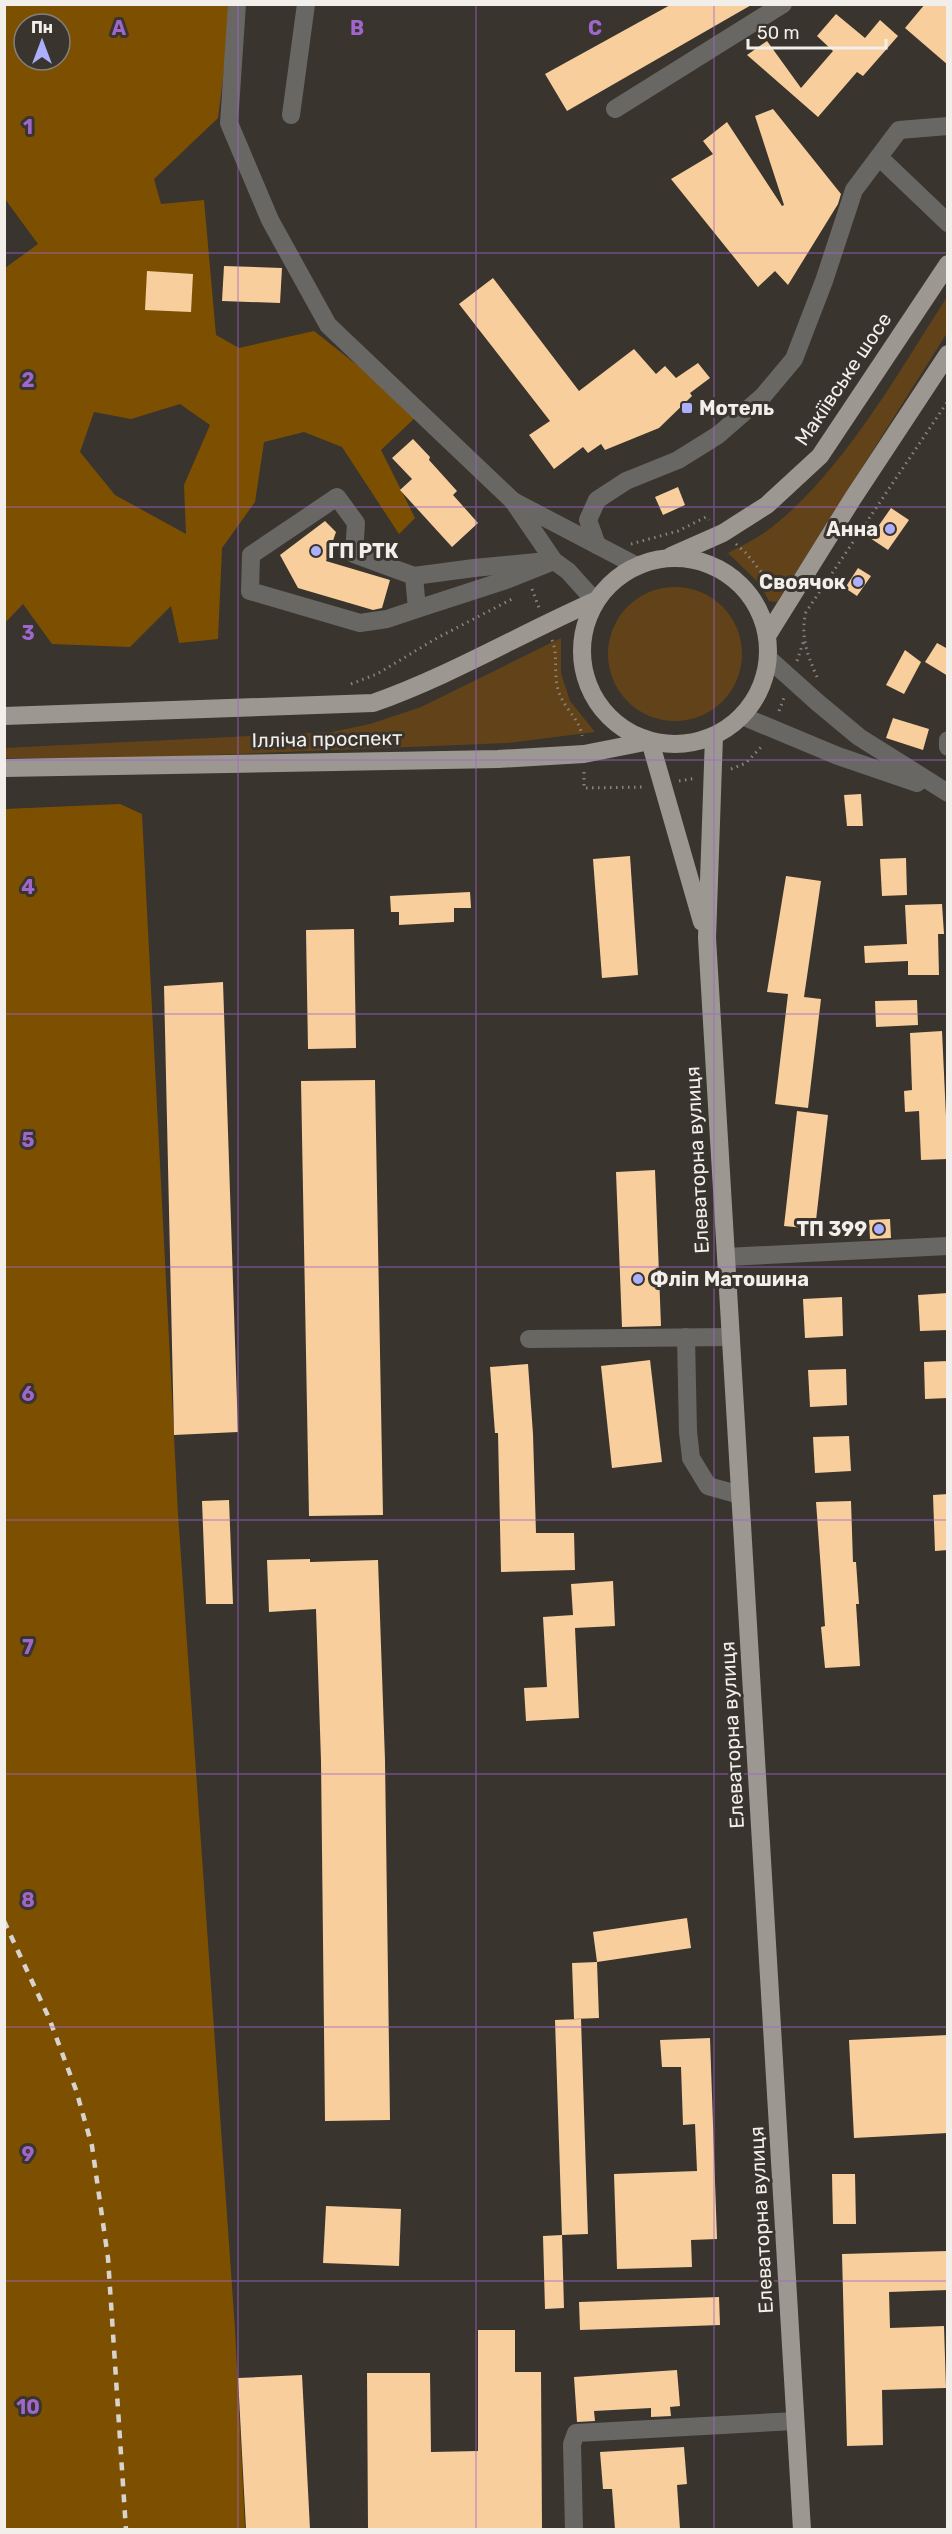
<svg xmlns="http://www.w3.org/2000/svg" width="952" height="2534" viewBox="0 0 952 2534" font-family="Rubik,sans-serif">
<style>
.green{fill:#624319}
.forest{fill:#7d5001;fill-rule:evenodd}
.building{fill:#f8ce9c}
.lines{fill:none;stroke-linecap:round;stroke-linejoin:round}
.path{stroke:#88847f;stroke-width:3;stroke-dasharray:1.5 4.5;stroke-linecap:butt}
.minor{stroke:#696764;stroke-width:18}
.major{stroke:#9d9791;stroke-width:18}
.rail{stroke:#d7d4cf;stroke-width:4.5;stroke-dasharray:8 8;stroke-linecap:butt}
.grid{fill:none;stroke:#9f66cc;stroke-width:1.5;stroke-opacity:0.55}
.poi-dot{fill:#acaffb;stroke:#39342e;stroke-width:2}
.labels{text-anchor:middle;stroke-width:6;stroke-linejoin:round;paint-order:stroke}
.street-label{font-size:20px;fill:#f2efeb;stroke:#39342e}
.poi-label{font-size:20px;font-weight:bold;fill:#f2efeb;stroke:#39342e;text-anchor:start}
.grid-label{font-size:20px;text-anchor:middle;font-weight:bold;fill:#9f66cc;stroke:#39342e;stroke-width:6;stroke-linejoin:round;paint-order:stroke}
</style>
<rect width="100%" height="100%" fill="#39342e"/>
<g class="green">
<path d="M947 297V333L777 602 769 601 760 584 728 553C740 547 753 540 764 533 838 480 898 373 947 297Z"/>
<circle cx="675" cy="654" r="67"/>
<path d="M561 638V673L570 701 595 732 507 743 111 759 5 758 4 748 332 732 370 724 421 707Z"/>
</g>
<g class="forest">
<path d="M5 5H232L218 118 154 179 161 204 204 200 216 335 239 348 314 331 419 414 381 450 415 518 399 534 342 447 304 432 264 442 255 502 222 548 218 639 179 643 171 606 130 647 52 644 23 604 5 623V268L38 244 5 199ZM24 24H60V60H24ZM180 404 210 425 184 485 186 534 115 495 80 452 94 412 131 419Z"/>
<path d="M120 804 142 814 178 1514 235 2329 245 2529H5V809Z"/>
</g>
<g class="building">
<path d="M672 4H753L567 111 545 74Z"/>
<path d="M925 4H948V65L905 28Z"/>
<path d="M836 14 865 38 880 20 898 36 863 76 857 72 818 117 747 55 767 41 801 88 833 51 817 36Z"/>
<path d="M773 109 841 194 838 204 788 285 775 271 758 287 671 179 713 154 703 141 727 122 782 206 784 205 755 116Z"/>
<path d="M224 266 282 268 280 303 222 301Z"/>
<path d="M147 271 193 274 191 312 145 310Z"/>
<path d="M493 278 579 391 634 349 656 374 665 366 676 378 698 363 710 378 690 393 692 396 659 428 605 450 601 444 588 453 583 447 554 469 529 435 550 421 459 304Z"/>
<path d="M413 439 430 457 429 460 457 491 453 495 478 523 452 547 400 490 412 479 392 458Z"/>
<path d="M678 487 685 505 663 515 655 497Z"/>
<path d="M891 508 909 520 888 550 870 538Z"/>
<path d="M325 521 336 532 326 561 390 580 382 608 373 610 298 588 280 555Z"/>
<path d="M858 568 871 576 857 596 845 588Z"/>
<path d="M937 643 948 649V676L925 662Z"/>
<path d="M905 650 921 662 904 694 886 685Z"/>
<path d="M893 718 929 729 923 750 886 738Z"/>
<path d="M861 794 863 826H847L844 795Z"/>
<path d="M630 856 638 975 602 978 593 859Z"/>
<path d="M906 858 907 895 882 896 880 859Z"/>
<path d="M786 876 821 881 804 997 821 999 808 1108 775 1104 788 994 767 992Z"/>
<path d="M470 892 471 908H454V922L399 925V912H391L390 896Z"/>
<path d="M942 904 944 934H938L939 975H908V961L865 963 864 946 907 944 905 905Z"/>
<path d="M354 929 356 1048 308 1049 306 930Z"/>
<path d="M223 982 238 1432 174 1435 164 986Z"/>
<path d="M917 1000 918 1025 876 1027 875 1001Z"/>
<path d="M942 1031 948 1159 921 1160 919 1111 905 1112 904 1091 912 1090 910 1033Z"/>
<path d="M375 1080 383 1515 309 1516 301 1081Z"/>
<path d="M797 1111 828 1115 815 1229 784 1226Z"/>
<path d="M655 1170 661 1326 622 1327 616 1172Z"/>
<path d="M890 1219 891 1238 870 1239 869 1220Z"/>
<path d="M948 1293V1330L920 1331 918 1295Z"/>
<path d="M842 1297 843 1336 805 1338 803 1299Z"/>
<path d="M650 1360 662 1462 612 1468 601 1366Z"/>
<path d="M948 1361V1398L925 1399 924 1362Z"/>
<path d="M528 1364 533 1434 536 1533H574L575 1570 501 1572 498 1433H495L490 1367Z"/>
<path d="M846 1369 847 1405 810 1407 808 1370Z"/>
<path d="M849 1436 851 1471 815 1473 813 1437Z"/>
<path d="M948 1494V1550L935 1551 933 1495Z"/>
<path d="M229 1500 233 1604H206L202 1501Z"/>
<path d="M851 1501 853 1562H856L859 1604H856L860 1666 825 1668 821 1627 825 1626 816 1502Z"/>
<path d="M310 1559V1562L378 1560 385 1760 390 2120 325 2121 321 1761 316 1609 269 1612 267 1560Z"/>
<path d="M613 1581 615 1626 575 1628 579 1718 526 1721 524 1688 547 1687 543 1617 573 1615 571 1584Z"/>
<path d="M687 1918 691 1948 597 1962 593 1932Z"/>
<path d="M597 1962 599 2018 574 2019 572 1963Z"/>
<path d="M581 2019 588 2234 562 2235 555 2020Z"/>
<path d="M948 2035V2133L854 2138 849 2040Z"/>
<path d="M710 2038 717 2239 691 2240 692 2267 617 2269 614 2174 697 2171 695 2124 683 2125 681 2067H662L660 2040Z"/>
<path d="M832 2174H855L856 2224H833Z"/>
<path d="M326 2206 401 2209 399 2266 323 2263Z"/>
<path d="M562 2235 564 2308 545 2309 543 2236Z"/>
<path d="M948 2251V2290L889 2292 890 2328 944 2326 946 2388 882 2390 883 2445 847 2446 842 2254Z"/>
<path d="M719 2297 720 2325 580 2330 579 2302Z"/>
<path d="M478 2330H515V2372H541L542 2529H368L367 2373H430L431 2452 478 2451Z"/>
<path d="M677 2370 680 2406 670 2407 671 2416 651 2417V2408L594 2411 595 2421 577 2422 574 2377Z"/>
<path d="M302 2375 310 2529H246L238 2378Z"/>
<path d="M684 2447 687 2484 677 2485 680 2529H615L612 2489H603L600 2452Z"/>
</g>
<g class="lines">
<g class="path">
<path d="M631 544 678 531 706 517 709 520"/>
<path d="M736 544 746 553 775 589"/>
<path d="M532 589 539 608"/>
<path d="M552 640C559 656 552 677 560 695 566 710 580 720 582 736"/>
<path d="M797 661 804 640"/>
<path d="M817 677C807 654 800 636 806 612L948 401"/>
<path d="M351 684 377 674 437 638 514 598"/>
<path d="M779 711 785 695"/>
<path d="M731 769 746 763 763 745"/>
<path d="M584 772V788L646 787"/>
<path d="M679 781 696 778"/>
</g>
<g class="minor">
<path d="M237 4 229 123 270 220 328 325 513 501"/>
<path d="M615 109 783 4"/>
<path d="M291 115 306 4"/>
<path d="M879 157 948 223"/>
<path d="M597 545 588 520 597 500 626 481 678 460 718 435 763 396 794 359 824 281 854 190 899 130 948 126"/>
<path d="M414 576 474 568 537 562"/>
<path d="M595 601 568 571 554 561 513 501 637 566"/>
<path d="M417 609 387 619 360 623 250 591 251 555 337 497 356 523 354 554 414 576 417 609 509 579 554 561"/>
<path d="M768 658 817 702 859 737 948 793"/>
<path d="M742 716 838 756 917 783"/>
<path d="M948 740V747"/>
<path d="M726 1257 948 1246"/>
<path d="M686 1337 688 1432 691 1458 708 1486 740 1495"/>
<path d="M529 1339 731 1337"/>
<path d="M574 2530 572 2444 576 2433 795 2421"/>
</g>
<g class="major">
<path d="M671 556 723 533 767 505 820 456 948 264"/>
<circle cx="675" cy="651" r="93"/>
<path d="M767 636 853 498 948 354"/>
<path d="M4 716 373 703C450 676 520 634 595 601"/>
<path d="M714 736 707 938 802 2530"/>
<path d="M650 741 702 922"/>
<path d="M4 768 498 759 584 754 650 741"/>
</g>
<path class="rail" d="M4 1921 49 2018 76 2090 92 2146 108 2258 126 2530"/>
</g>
<path class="grid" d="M238 4V2530M476 4V2530M714 4V2530M4 253H948M4 507H948M4 760H948M4 1014H948M4 1267H948M4 1520H948M4 1774H948M4 2027H948M4 2281H948"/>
<g class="poi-dot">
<rect x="681" y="402" width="12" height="12" rx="3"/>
<circle cx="890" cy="529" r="6"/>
<circle cx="316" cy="551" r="6"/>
<circle cx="858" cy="582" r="6"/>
<circle cx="879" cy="1229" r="6"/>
<circle cx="638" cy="1279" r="6"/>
</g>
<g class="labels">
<g class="street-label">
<text transform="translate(843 379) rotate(-56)" y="7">Макіївське шосе</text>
<text transform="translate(327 739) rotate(-1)" y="7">Ілліча проспект</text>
<text transform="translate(697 1160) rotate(-93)" y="7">Елеваторна вулиця</text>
<text transform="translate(732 1735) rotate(-93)" y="7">Елеваторна вулиця</text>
<text transform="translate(761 2220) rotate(-93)" y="7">Елеваторна вулиця</text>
</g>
<g class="poi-label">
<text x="699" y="415">Мотель</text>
<text x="878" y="536" text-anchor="end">Анна</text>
<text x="328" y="558">ГП РТК</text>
<text x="846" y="589" text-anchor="end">Своячок</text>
<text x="867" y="1236" text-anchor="end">ТП 399</text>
<text x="650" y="1286">Фліп Матошина</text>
</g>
</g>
<g class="grid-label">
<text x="119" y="35">A</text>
<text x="357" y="35">B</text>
<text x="595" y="35">C</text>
<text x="28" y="134">1</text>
<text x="28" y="387">2</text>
<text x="28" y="640">3</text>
<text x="28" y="894">4</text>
<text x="28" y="1147">5</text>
<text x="28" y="1401">6</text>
<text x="28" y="1654">7</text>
<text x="28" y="1907">8</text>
<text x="28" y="2161">9</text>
<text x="28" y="2414">10</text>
</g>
<rect width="952" height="2534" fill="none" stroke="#f2efeb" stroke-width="12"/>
<g transform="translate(42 42)"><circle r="28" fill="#39342e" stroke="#837f7a" stroke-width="1.5"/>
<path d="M0-4.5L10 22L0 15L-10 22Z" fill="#acaffb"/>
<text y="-9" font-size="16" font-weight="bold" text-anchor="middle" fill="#f2efeb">Пн</text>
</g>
<path d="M748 39v9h138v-9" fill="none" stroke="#f2efeb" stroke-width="3"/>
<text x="757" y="39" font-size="18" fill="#f2efeb" stroke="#39342e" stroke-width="4.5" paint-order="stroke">50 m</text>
</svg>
